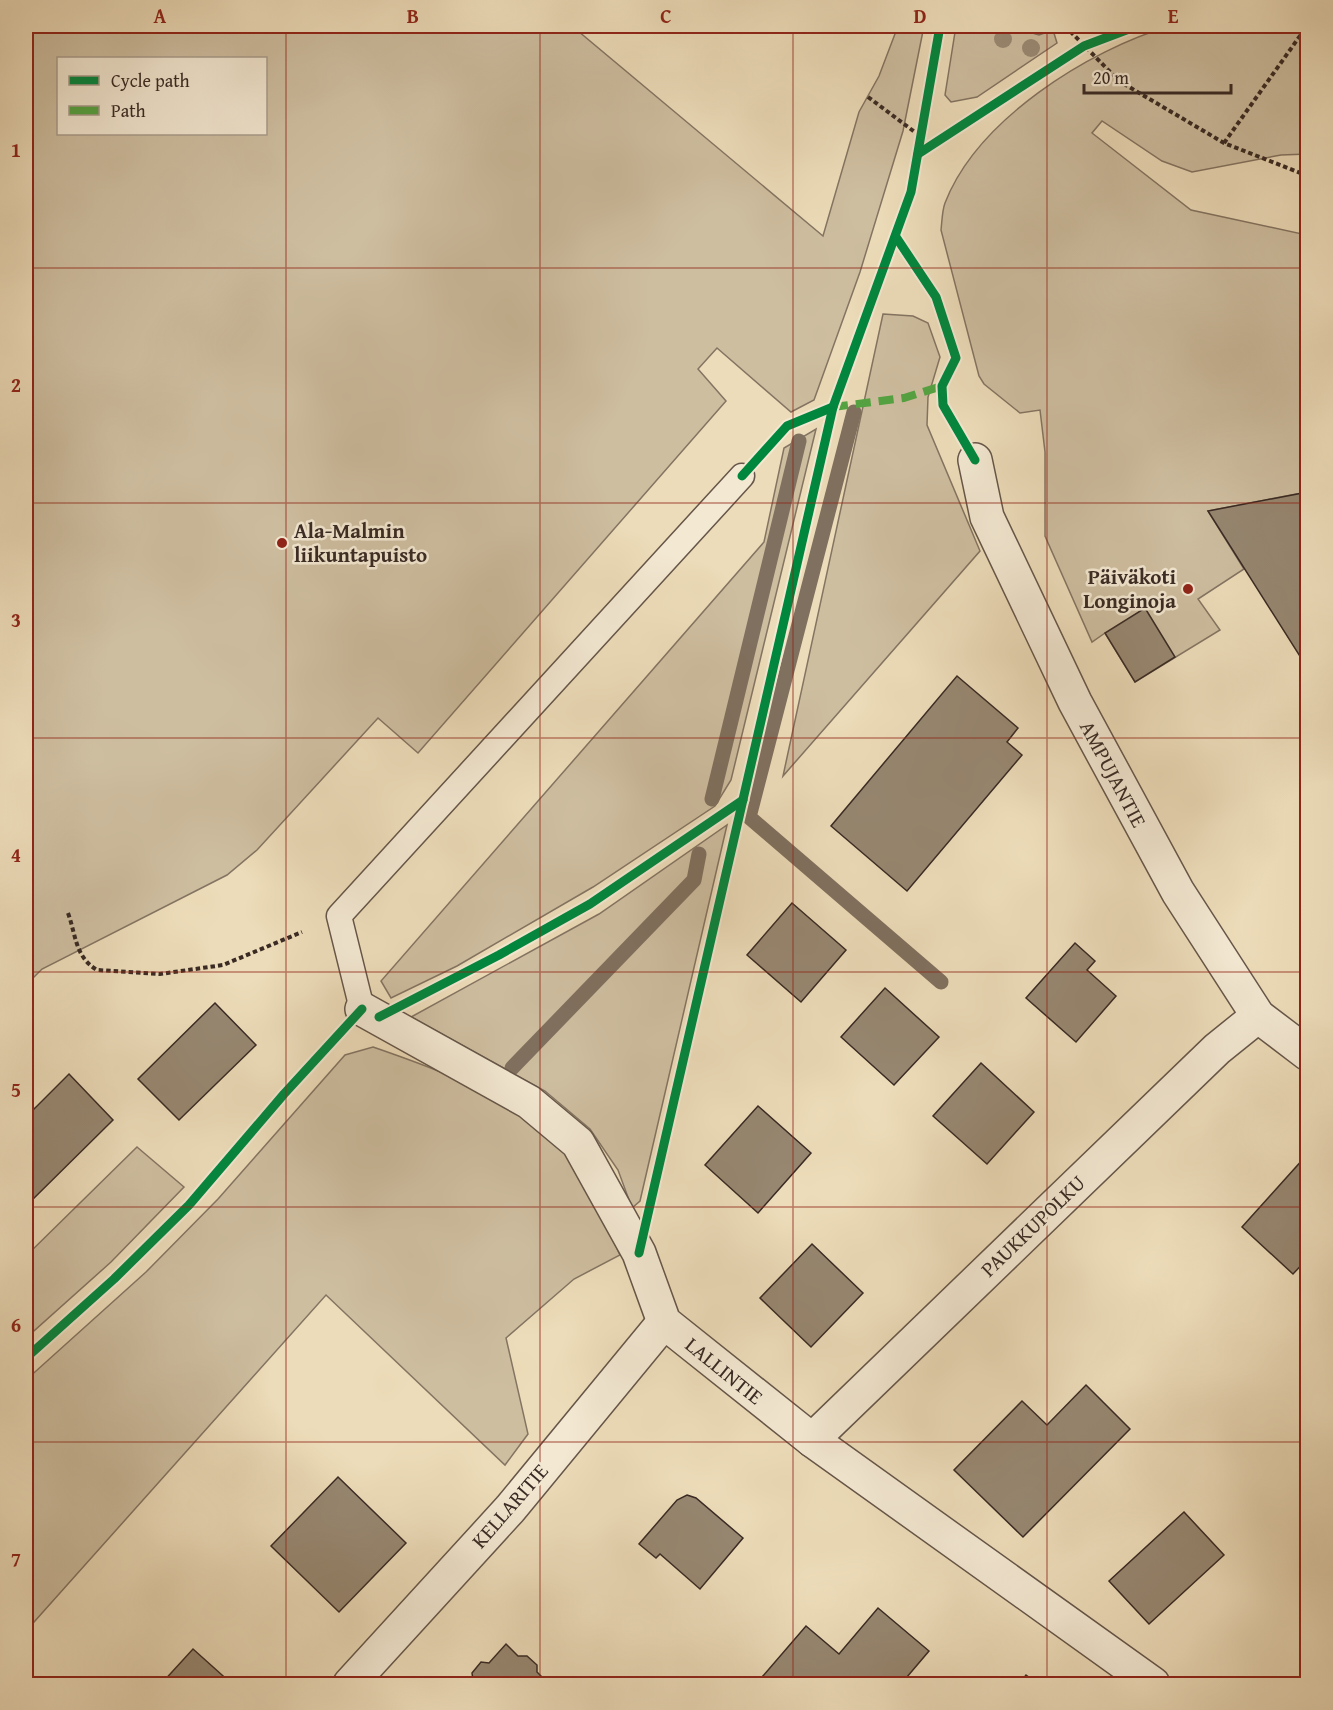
<svg xmlns="http://www.w3.org/2000/svg" width="1333" height="1710" viewBox="0 0 1333 1710" font-family="'Gentium Book Plus',serif">
<style>
.green{fill:#cebea0;stroke:#847462;stroke-width:1.5;fill-rule:evenodd}
.lines{fill:none;stroke-linecap:round;stroke-linejoin:round}
.stream{stroke:#80705f;stroke-width:15}
.building{fill:#978771;stroke:#392a24;stroke-width:1.5}
.lane-casing{stroke:#665649;stroke-width:27}
.street-casing{stroke:#665649;stroke-width:36}
.path{stroke:#392a24;stroke-width:4;stroke-dasharray:4.5 3;stroke-linecap:butt}
.lane{stroke:#f3e8d2;stroke-width:24}
.street{stroke:#f3e8d2;stroke-width:33}
.quiet{stroke:#53a442;stroke-width:8;stroke-dasharray:15 8;stroke-linecap:butt}
.cycleway-casing{stroke:#f3e8d2;stroke-width:13}
.cycleway{stroke:#00873e;stroke-width:9}
.tree{fill:#9a8b75}
.grid{fill:none;stroke:#8f2418;stroke-width:1.5;stroke-opacity:0.55}
.poi-dot{fill:#8f2418;stroke:#f3e8d2;stroke-width:2}
.labels{text-anchor:middle;stroke-width:5;stroke-linejoin:round;paint-order:stroke}
.poi-label{font-size:21px;font-weight:bold;fill:#392a24;stroke:#f3e8d2;text-anchor:start}
.street-label{font-size:21px;fill:#392a24;stroke:#f3e8d2}
.neatline{fill:none;stroke:#8f2418;stroke-width:2}
.grid-label{font-size:20px;text-anchor:middle;font-weight:bold;fill:#8f2418}
</style>
<rect width="100%" height="100%" fill="#eddcb9"/>
<filter id="stains"><feTurbulence type="fractalNoise" baseFrequency=".00333" numOctaves="4"/><feColorMatrix values="0 0 0 0 .2 0 0 0 0 .09 0 0 0 0 .02 0 0 0 .5 -.17"/></filter>
<radialGradient id="worn" r=".72"><stop offset=".6" stop-color="#630" stop-opacity="0"/><stop offset="1" stop-color="#630" stop-opacity=".3"/></radialGradient>
<g class="green">
<path d="M26 26H572L823 236 859 112 879 76 898 26H924L903 131 860 272 814 400 791 412 717 348 698 369 726 401 418 753 378 718 257 850 227 875 42 969 26 985ZM58 58H266V134H58Z"/>
<path d="M956 26H1008L1039 35 1053 30 1057 43 977 97 951 102 945 95Z"/>
<path d="M1170 26H1307V154L1281 155 1192 172 1162 161 1102 121 1092 133 1191 210 1307 235V492L1208 511 1244 569 1198 599 1220 630 1135 682 1105 633 1092 642 1045 536V452L1040 410 1020 413 984 384 979 376 941 230C942 222 942 211 945 203 977 120 1088 50 1170 26Z"/>
<path d="M883 314 913 316 928 323 940 357 928 397 927 425 980 551 783 776Z"/>
<path d="M816 429 731 780 715 806 593 887 457 966 391 998 381 981 764 542 784 448Z"/>
<path d="M727 825 640 1201 632 1208 618 1170 590 1129 545 1091 411 1017 599 914Z"/>
<path d="M373 1047C457 1076 543 1108 590 1188 602 1209 610 1233 620 1255L574 1279 506 1338 528 1434 505 1465 326 1295 26 1631V1380L146 1272 218 1199 345 1055Z"/>
<path d="M137 1147 184 1187 111 1262 26 1338V1256Z"/>
</g>
<g class="lines">
<g class="stream">
<path d="M854 412 749 817 941 982"/>
<path d="M712 799 799 441"/>
<path d="M512 1068 694 880 699 854"/>
</g>
</g>
<g class="building">
<path d="M1308 492V669L1208 511Z"/>
<path d="M1145 608 1175 657 1135 682 1105 633Z"/>
<path d="M957 676 1018 728 1007 742 1022 755 907 891 831 826Z"/>
<path d="M792 903 846 950 801 1002 747 955Z"/>
<path d="M1075 943 1095 961 1087 970 1116 996 1076 1042 1026 998Z"/>
<path d="M885 988 939 1037 894 1085 841 1037Z"/>
<path d="M215 1003 256 1045 179 1120 138 1079Z"/>
<path d="M981 1063 1034 1112 987 1164 933 1116Z"/>
<path d="M69 1074 113 1120 26 1206V1117Z"/>
<path d="M758 1106 811 1153 758 1213 705 1165Z"/>
<path d="M1305 1157 1308 1258 1293 1274 1242 1227Z"/>
<path d="M812 1244 863 1293 811 1347 760 1298Z"/>
<path d="M1086 1385 1130 1429 1023 1537 954 1470 1022 1401 1047 1425Z"/>
<path d="M338 1477 406 1543 339 1612 271 1546Z"/>
<path d="M687 1495 696 1498 743 1538 700 1589 660 1554 656 1558 639 1544 677 1500Z"/>
<path d="M1184 1512 1224 1555 1149 1624 1109 1581Z"/>
<path d="M878 1608 929 1651 901 1684H756L806 1626 839 1654Z"/>
<path d="M506 1644 518 1656H527L537 1665V1672L541 1676 534 1684H469L473 1680 472 1673 481 1662 489 1663Z"/>
<path d="M193 1649 232 1684H161Z"/>
<path d="M1026 1675 1038 1684H1019Z"/>
</g>
<g class="lines">
<defs>
<path id="lane" d="M362 1009 339 916 742 476"/>
<g id="street">
<path d="M975 460 987 517 1075 702 1178 892 1258 1016 1308 1054"/>
<path d="M362 1009 529 1102 578 1143 639 1253 664 1322 812 1440 1153 1684"/>
<path d="M812 1440 1217 1049 1258 1016"/>
<path d="M350 1684 510 1509 664 1322"/>
</g>
</defs>
<use href="#lane" class="lane-casing"/>
<use href="#street" class="street-casing"/>
<g class="path">
<path d="M1065 26 1119 81 1224 143 1308 176"/>
<path d="M868 97 920 136"/>
<path d="M1224 143 1307 26"/>
<path d="M68 913C76 935 75 957 97 970L160 974 223 965 302 932"/>
</g>
<use href="#lane" class="lane"/>
<use href="#street" class="street"/>
<path class="quiet" d="M833 407 904 398 942 386"/>
<defs>
<g id="cycleway">
<path d="M918 154 1084 46 1137 26"/>
<path d="M896 237 936 297 956 358 942 386 943 405 975 460"/>
<path d="M742 476 787 426 833 407"/>
<path d="M379 1017 499 955 590 904 743 800"/>
<path d="M639 1253 833 407 911 192 940 26"/>
<path d="M26 1358 114 1279 189 1205 284 1094 362 1009"/>
</g>
</defs>
<use href="#cycleway" class="cycleway-casing"/>
<use href="#cycleway" class="cycleway"/>
</g>
<g class="tree">
<circle cx="1003" cy="39" r="9"/>
<circle cx="1031" cy="48" r="9"/>
</g>
<path class="grid" d="M286 26V1684M540 26V1684M793 26V1684M1047 26V1684M26 268H1308M26 503H1308M26 738H1308M26 972H1308M26 1207H1308M26 1442H1308"/>
<g class="poi-dot">
<circle cx="282" cy="543" r="6"/>
<circle cx="1188" cy="589" r="6"/>
</g>
<g class="labels">
<g class="poi-label">
<text x="294" y="538">Ala-Malmin<tspan x="294" dy="24">liikuntapuisto</tspan></text>
<text x="1176" y="584" text-anchor="end">Päiväkoti<tspan x="1176" dy="24">Longinoja</tspan></text>
</g>
<g class="street-label">
<text transform="translate(1113 774) rotate(62)" y="7">AMPUJANTIE</text>
<text transform="translate(1033 1226) rotate(-44)" y="7">PAUKKUPOLKU</text>
<text transform="translate(724 1371) rotate(39)" y="7">LALLINTIE</text>
<text transform="translate(510 1506) rotate(-49)" y="7">KELLARITIE</text>
</g>
</g>
<rect width="1333" height="1710" fill="none" stroke="#eddcb9" stroke-width="66"/>
<rect x="57" y="57" width="210" height="78" fill="#f3e8d2" stroke="#a99c8c" stroke-width="1.5"/>
<rect x="69" y="76" width="30" height="9" fill="#00873e" stroke="#a99c8c" stroke-width="1.5"/>
<text x="111" y="87" font-size="18" fill="#392a24">Cycle path</text>
<rect x="69" y="106" width="30" height="9" fill="#53a442" stroke="#a99c8c" stroke-width="1.5"/>
<text x="111" y="117" font-size="18" fill="#392a24">Path</text>
<path d="M1084 84v9h147v-9" fill="none" stroke="#392a24" stroke-width="3"/>
<text x="1093" y="84" font-size="18" fill="#392a24" stroke="#f3e8d2" stroke-width="4.5" paint-order="stroke">20 m</text>
<rect x="33" y="33" width="1267" height="1644" class="neatline"/>
<g class="grid-label">
<text x="160" y="23">A</text>
<text x="413" y="23">B</text>
<text x="666" y="23">C</text>
<text x="920" y="23">D</text>
<text x="1173" y="23">E</text>
<text x="16" y="157">1</text>
<text x="16" y="392">2</text>
<text x="16" y="627">3</text>
<text x="16" y="862">4</text>
<text x="16" y="1097">5</text>
<text x="16" y="1332">6</text>
<text x="16" y="1566">7</text>
</g>
<rect width="100%" height="100%" filter="url(#stains)"/>
<rect width="100%" height="100%" fill="url(#worn)"/>
</svg>
